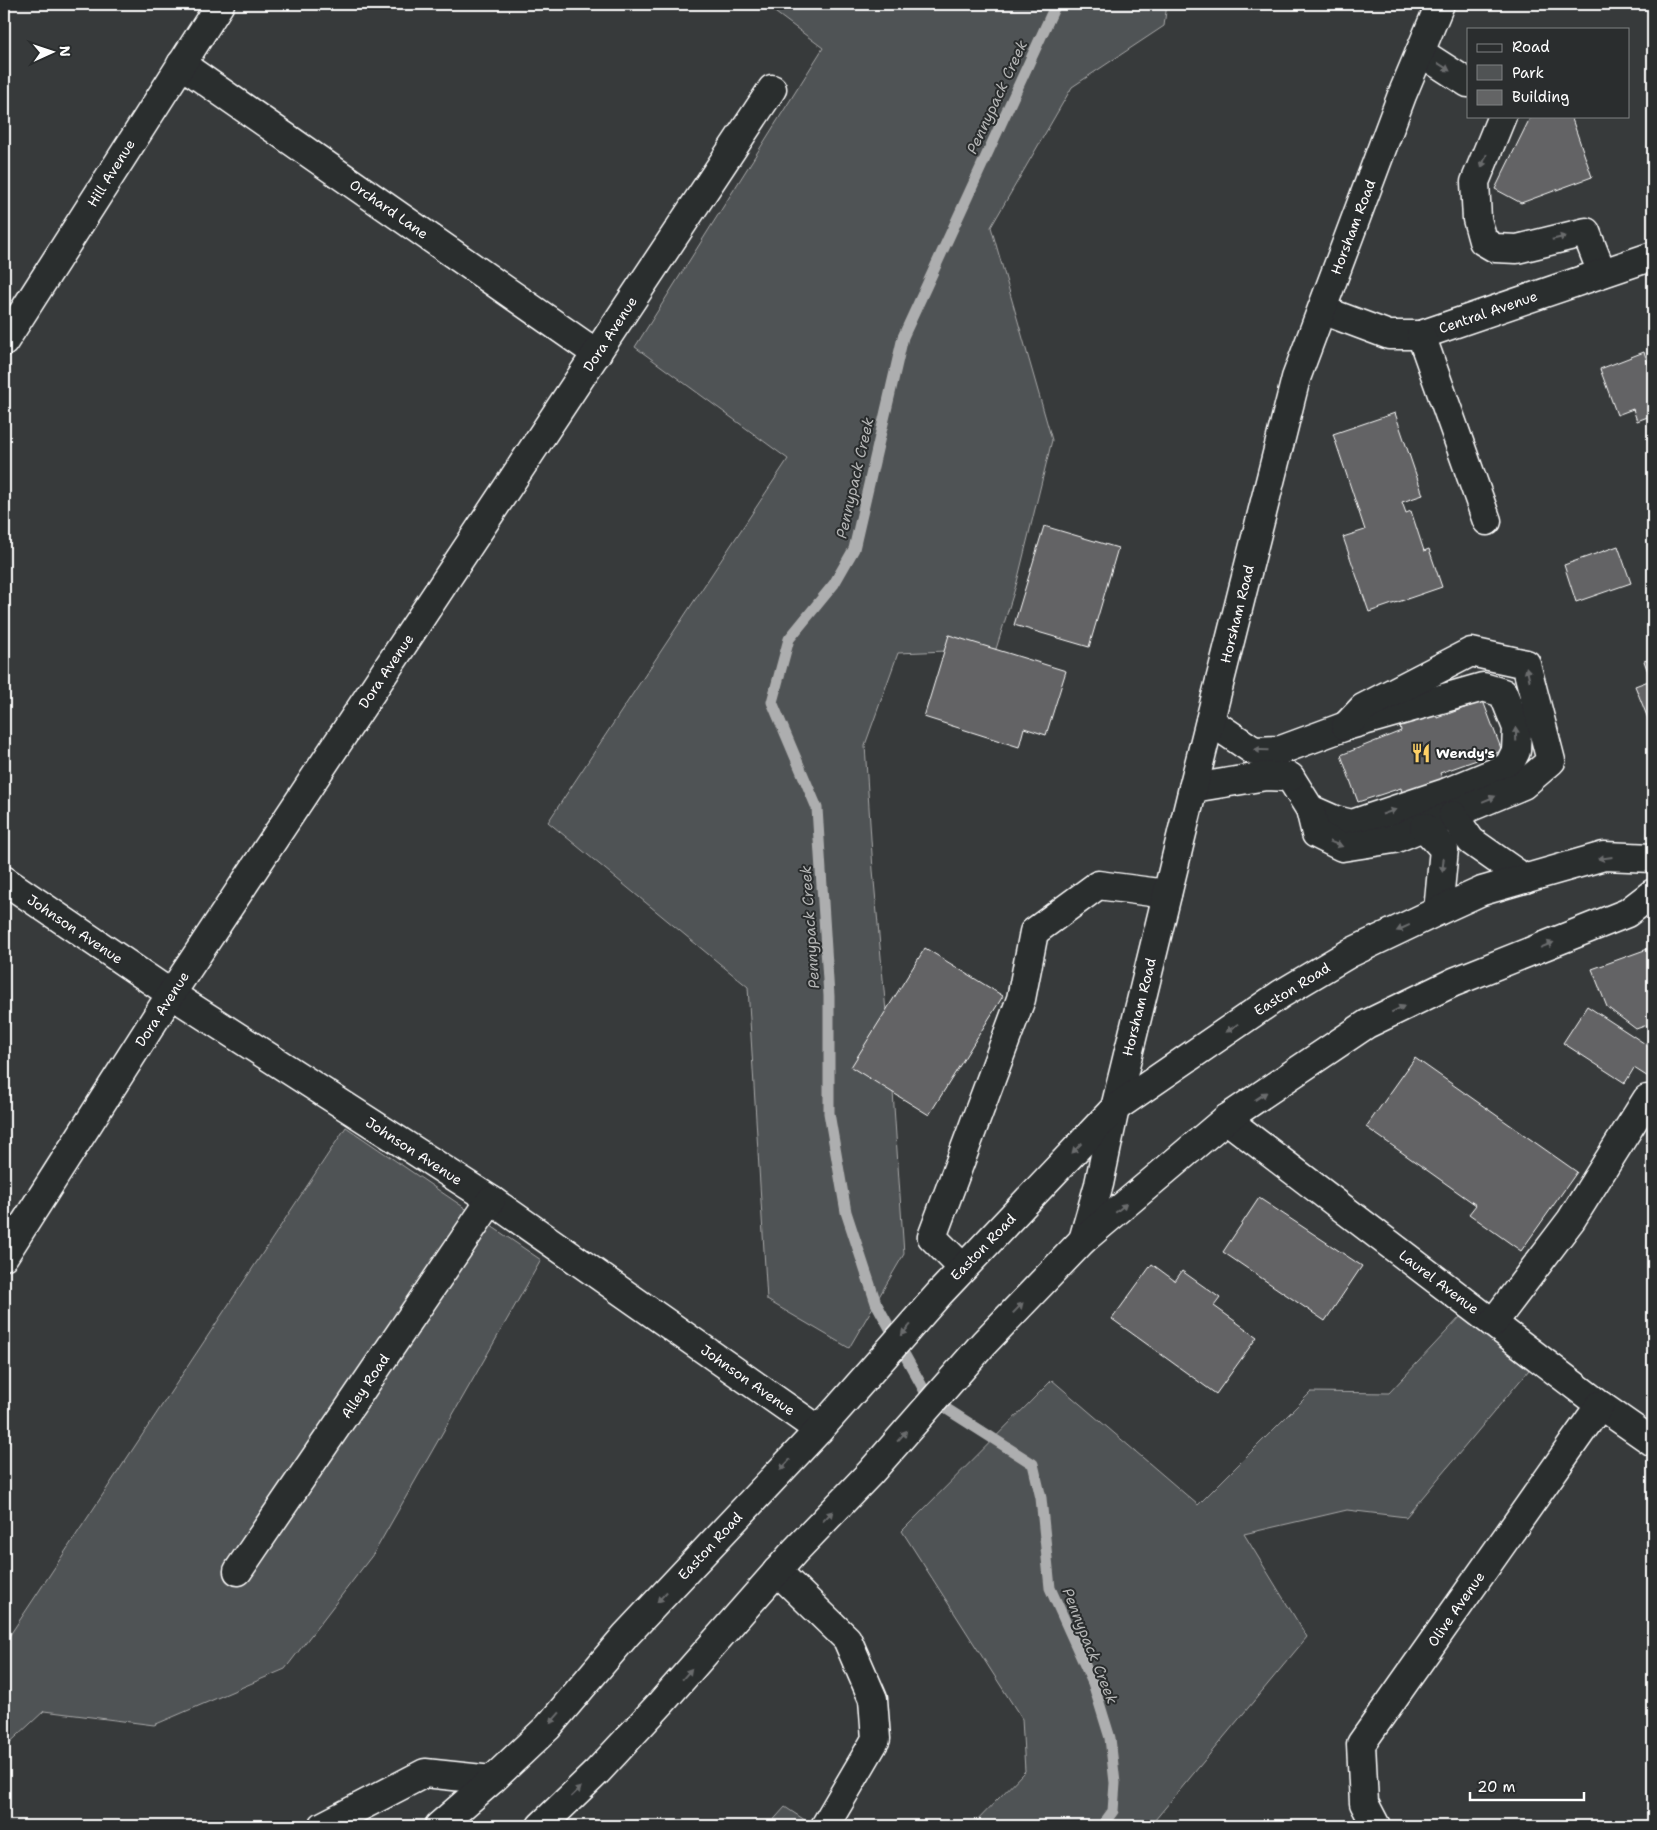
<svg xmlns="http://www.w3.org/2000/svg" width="1657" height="1830" viewBox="0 0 1657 1830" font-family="'Shantell Sans',sans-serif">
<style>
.green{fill:#505354;stroke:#a8a9aa}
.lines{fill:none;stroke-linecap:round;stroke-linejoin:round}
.stream{stroke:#adaeaf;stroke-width:11}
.building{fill:#636465;stroke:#fff}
.minor-casing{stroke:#fff;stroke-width:31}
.major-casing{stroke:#fff;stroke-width:31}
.highway-casing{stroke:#fff;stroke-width:31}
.minor{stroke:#2a2d2e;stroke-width:28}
.major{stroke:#2a2d2e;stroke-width:28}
.highway{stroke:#2a2d2e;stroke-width:28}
.oneway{fill:#6a6c6d}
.labels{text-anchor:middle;stroke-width:4;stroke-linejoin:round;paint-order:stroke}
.street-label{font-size:14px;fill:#fff;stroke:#2a2d2e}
.poi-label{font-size:14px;font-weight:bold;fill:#fff;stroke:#2a2d2e;text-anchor:start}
.water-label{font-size:15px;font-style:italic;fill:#b4b5b5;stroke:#2a2d2e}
</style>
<rect width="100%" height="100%" fill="#373a3b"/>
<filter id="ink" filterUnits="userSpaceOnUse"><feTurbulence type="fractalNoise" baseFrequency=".02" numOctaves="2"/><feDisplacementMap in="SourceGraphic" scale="10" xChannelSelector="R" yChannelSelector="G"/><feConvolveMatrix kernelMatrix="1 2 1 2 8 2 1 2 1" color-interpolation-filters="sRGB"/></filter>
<g filter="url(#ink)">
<g class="green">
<path d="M764 4H1167L1164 26 1072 87 991 227 1052 440 1017 582 996 649 898 653 865 745 873 870 892 1077 904 1254 849 1348 767 1300 748 987 548 822 788 459 635 347 823 48Z"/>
<path d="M346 1127 541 1260 374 1553 285 1669 154 1725 44 1711 4 1748V1644Z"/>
<path d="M1462 1315 1529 1370 1406 1517 1347 1510 1244 1534 1307 1637 1150 1826H972L1025 1771 1022 1719 902 1531 1052 1380 1198 1505 1311 1392 1389 1393Z"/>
<path d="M785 1807 814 1826H768Z"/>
</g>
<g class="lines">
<path class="stream" d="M1056 4 903 337 854 549 834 584 789 639 772 702 817 808 829 996V1113L846 1212 876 1303 928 1397 1033 1464 1041 1498 1050 1588 1093 1683 1110 1738 1115 1783 1113 1811 1102 1826"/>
</g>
<g class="building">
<path d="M1531 116H1571L1592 177 1521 203 1495 189Z"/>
<path d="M1644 352 1653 376V415L1637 421 1633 409 1617 415 1600 369Z"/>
<path d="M1395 413 1423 495 1402 502 1406 513 1411 511 1424 551 1429 549 1442 587 1369 612 1343 537 1365 530 1333 434Z"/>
<path d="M1044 526 1118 548 1089 647 1014 625Z"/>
<path d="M1618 546 1631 583 1576 602 1564 565Z"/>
<path d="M949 635 1066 671 1046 735 1024 728 1019 747 924 717Z"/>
<path d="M1653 658V731L1635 686 1651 680 1644 661Z"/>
<path d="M1483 701 1502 751 1440 773 1445 784 1403 799 1401 788 1358 802 1341 755 1401 731 1400 725 1436 713 1437 718Z"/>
<path d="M1653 947V1023L1636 1029 1607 1007 1592 969Z"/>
<path d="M925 948 1003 996 929 1115 851 1067Z"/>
<path d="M1587 1006 1653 1049V1080L1634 1068 1625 1083 1563 1043Z"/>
<path d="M1415 1058 1577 1172 1521 1251 1469 1214 1476 1205 1366 1127Z"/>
<path d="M1259 1198 1362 1266 1325 1321 1223 1252Z"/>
<path d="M1152 1264 1175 1281 1182 1271 1220 1298 1214 1306 1257 1337 1216 1394 1112 1319Z"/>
</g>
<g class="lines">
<defs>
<g id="minor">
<path d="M1420 52 1468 83"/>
<path d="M181 64 597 354"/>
<path d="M1502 116 1475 182 1477 219 1483 241 1495 248 1517 249 1586 232 1602 273"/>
<path d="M1322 310 1389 335H1421L1653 256"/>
<path d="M1421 335 1487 521"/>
<path d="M4 342 220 4"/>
<path d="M1210 721 1254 751 1281 750 1346 726 1483 687 1503 693 1517 728 1516 751 1508 767 1445 793 1352 824 1335 820 1310 809"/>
<path d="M1290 777 1310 809 1316 834 1342 847 1394 839 1523 785 1551 761 1526 664 1471 652 1363 708 1346 726"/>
<path d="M1193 788 1266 776 1290 777"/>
<path d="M1453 815 1471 841 1525 879"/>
<path d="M1424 827 1444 849 1438 911"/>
<path d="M4 880 171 994 491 1200 819 1430"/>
<path d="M1226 1119 1600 1405 1653 1442"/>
<path d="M4 1256 171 994 772 89"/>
<path d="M963 1268 932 1237 1021 999 1034 932 1098 885 1167 894"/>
<path d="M1493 1323 1571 1220 1647 1099"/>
<path d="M238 1571 491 1200"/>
<path d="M777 1571 847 1639 873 1699 876 1739 825 1826"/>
<path d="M323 1826 425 1773 492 1780"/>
<path d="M1376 1826 1364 1803 1361 1744 1600 1405"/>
</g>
<path id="major" d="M1083 1240 1099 1184 1115 1108 1193 788 1296 378 1402 95 1440 4"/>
<g id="highway">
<path d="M439 1826 492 1780 548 1727 626 1635 819 1430 939 1294 1115 1108 1281 994 1350 953 1438 911 1482 891 1604 856 1653 858"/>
<path d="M541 1826 597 1772 661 1703 795 1551 870 1473 984 1343 1083 1240 1226 1119 1367 1024 1454 982 1627 913 1653 893"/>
</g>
</defs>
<use href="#minor" class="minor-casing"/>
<use href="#major" class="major-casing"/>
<use href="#highway" class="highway-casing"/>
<use href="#minor" class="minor"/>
<use href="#major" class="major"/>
<use href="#highway" class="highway"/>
</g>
<defs><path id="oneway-solid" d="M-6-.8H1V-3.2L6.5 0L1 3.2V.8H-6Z" transform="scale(1.25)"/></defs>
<g class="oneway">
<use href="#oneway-solid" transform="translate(1444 67) rotate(33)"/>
<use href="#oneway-solid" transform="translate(1484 161) rotate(112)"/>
<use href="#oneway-solid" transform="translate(1559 238) rotate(-14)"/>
<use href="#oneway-solid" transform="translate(1528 674) rotate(-104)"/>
<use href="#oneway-solid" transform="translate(1516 734) rotate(-92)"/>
<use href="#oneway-solid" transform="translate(1261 750) rotate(-179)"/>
<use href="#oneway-solid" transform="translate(1489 799) rotate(-23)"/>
<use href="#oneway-solid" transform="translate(1389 812) rotate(-19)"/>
<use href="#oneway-solid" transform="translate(1336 844) rotate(22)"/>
<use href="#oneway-solid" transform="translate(1605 858) rotate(173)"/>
<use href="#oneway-solid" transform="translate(1443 865) rotate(96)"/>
<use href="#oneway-solid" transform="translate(1403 928) rotate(155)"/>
<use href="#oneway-solid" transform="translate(1547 945) rotate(-22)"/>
<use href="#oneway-solid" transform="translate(1398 1009) rotate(-26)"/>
<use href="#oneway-solid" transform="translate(1232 1028) rotate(145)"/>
<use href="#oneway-solid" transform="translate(1261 1096) rotate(-34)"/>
<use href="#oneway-solid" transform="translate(1077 1148) rotate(134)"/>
<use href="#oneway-solid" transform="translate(1121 1208) rotate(-40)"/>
<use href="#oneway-solid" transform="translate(1018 1308) rotate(-46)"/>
<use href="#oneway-solid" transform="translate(906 1330) rotate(131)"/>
<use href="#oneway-solid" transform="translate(902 1436) rotate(-49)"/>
<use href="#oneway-solid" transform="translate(785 1465) rotate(133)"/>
<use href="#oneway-solid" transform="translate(828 1516) rotate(-46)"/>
<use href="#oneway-solid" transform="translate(662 1597) rotate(133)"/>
<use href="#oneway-solid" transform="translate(687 1674) rotate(-49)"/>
<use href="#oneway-solid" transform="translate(555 1718) rotate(131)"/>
<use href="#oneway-solid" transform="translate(576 1792) rotate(-44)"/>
</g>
</g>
<defs>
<symbol id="restaurant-bare" viewBox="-9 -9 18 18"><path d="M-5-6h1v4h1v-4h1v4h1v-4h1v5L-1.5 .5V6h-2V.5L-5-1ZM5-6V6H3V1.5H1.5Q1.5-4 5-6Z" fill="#ffd166" stroke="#2a2d2e" stroke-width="2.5" paint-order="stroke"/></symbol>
</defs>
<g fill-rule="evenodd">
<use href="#restaurant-bare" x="1407" y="739" width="28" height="28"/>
</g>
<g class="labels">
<g class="street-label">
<text transform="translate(111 173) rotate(-58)" y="5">Hill Avenue</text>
<text transform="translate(389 209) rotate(35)" y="5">Orchard Lane</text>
<text transform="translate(1353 227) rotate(-69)" y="5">Horsham Road</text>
<text transform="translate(1488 312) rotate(-19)" y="5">Central Avenue</text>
<text transform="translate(610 334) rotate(-57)" y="5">Dora Avenue</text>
<text transform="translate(1237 614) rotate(-76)" y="5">Horsham Road</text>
<text transform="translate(386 671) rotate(-56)" y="5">Dora Avenue</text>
<text transform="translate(75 929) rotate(34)" y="5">Johnson Avenue</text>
<text transform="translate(1292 989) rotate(-32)" y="5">Easton Road</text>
<text transform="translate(1139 1007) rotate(-76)" y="5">Horsham Road</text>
<text transform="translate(162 1009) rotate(-57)" y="5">Dora Avenue</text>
<text transform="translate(414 1151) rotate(33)" y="5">Johnson Avenue</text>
<text transform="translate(983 1247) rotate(-46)" y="5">Easton Road</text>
<text transform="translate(1439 1282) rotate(37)" y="5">Laurel Avenue</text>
<text transform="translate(748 1380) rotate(35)" y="5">Johnson Avenue</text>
<text transform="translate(365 1386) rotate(-56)" y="5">Alley Road</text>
<text transform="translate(710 1546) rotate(-47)" y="5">Easton Road</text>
<text transform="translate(1456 1609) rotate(-55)" y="5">Olive Avenue</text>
</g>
<g class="poi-label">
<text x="1436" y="758">Wendy's</text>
</g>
<g class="water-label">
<text transform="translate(997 97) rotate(-65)" y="5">Pennypack Creek</text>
<text transform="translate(855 478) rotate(-77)" y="5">Pennypack Creek</text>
<text transform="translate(810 927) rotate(-94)" y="5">Pennypack Creek</text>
<text transform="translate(1090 1646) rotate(68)" y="5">Pennypack Creek</text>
</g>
</g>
<rect width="1657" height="1830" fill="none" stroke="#2a2d2e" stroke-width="20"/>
<rect x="10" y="10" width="1637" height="1810" fill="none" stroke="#fff" stroke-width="2" filter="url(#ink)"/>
<rect x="1467" y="28" width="162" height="90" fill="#2a2d2e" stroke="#7f8182"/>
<rect x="1477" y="44" width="25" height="8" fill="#2a2d2e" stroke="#7f8182"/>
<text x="1512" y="52" font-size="15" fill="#ffffff">Road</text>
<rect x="1477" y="65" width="25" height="15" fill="#505354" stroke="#7f8182"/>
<text x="1512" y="78" font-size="15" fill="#ffffff">Park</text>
<rect x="1477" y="90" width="25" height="15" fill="#636465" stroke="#7f8182"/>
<text x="1512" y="102" font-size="15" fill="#ffffff">Building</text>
<g transform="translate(52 52) rotate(87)" stroke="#2a2d2e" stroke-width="4" paint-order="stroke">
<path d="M0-4L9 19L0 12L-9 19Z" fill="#ffffff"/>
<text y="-8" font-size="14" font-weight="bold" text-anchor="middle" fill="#ffffff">N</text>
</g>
<path d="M1470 1792v8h114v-8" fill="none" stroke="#ffffff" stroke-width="2.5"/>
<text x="1477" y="1792" font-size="15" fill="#ffffff" stroke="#2a2d2e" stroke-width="4" paint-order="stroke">20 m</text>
</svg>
